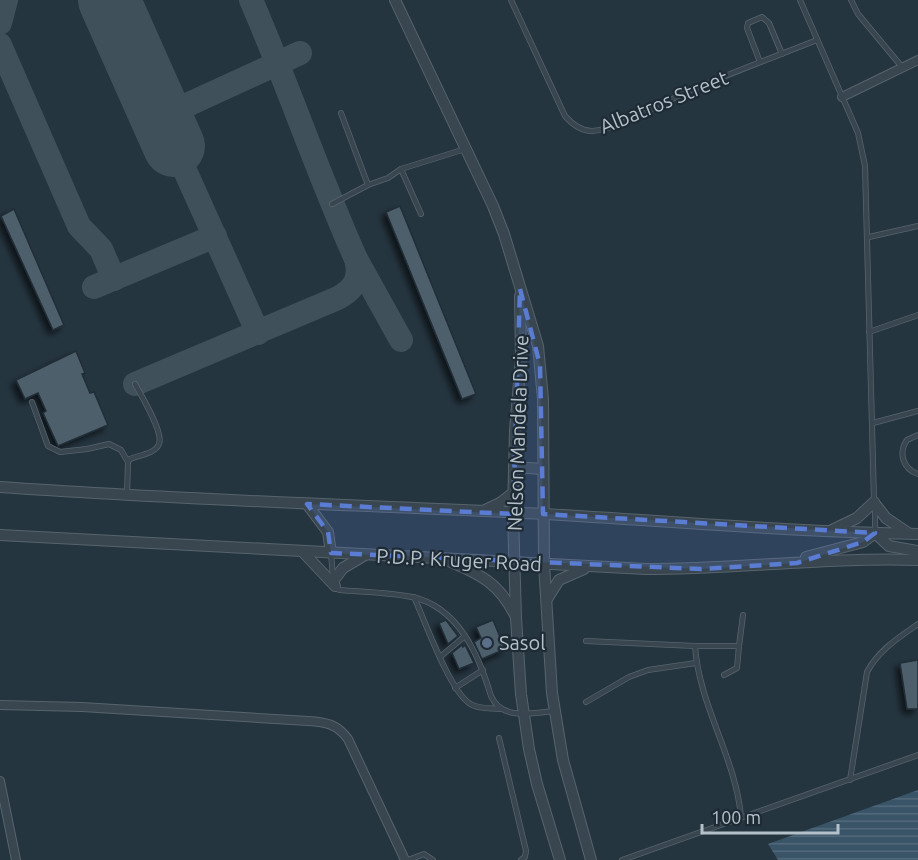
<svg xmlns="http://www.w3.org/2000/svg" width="918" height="860" viewBox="0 0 918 860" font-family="Ubuntu,sans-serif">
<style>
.water{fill:url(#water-rules)}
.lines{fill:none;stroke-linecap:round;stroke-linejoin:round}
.taxiway{stroke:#40505b;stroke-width:24}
.runway{stroke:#40505b;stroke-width:62}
.building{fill:#4e5f6b;stroke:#202d37;stroke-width:1.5;filter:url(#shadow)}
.service-casing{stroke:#57646d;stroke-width:6}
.minor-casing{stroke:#57646d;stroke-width:10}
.tertiary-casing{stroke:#57646d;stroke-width:12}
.service{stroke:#39464f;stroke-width:4.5}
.minor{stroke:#39464f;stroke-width:8}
.tertiary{stroke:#39464f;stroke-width:10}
.marked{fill:#5a7cd2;fill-opacity:0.2;stroke:#5a7cd2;stroke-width:4.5;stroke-dasharray:12 8;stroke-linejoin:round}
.service-dot{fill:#5c6f8a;stroke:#1e2b35;stroke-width:2}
.labels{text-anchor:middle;stroke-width:4.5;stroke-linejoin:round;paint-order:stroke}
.street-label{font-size:20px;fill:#b5c1ca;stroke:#1e2b35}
.poi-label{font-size:20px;fill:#b5c1ca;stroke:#1e2b35;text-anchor:start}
</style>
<defs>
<pattern id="water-rules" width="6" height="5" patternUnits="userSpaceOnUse" patternTransform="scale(1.5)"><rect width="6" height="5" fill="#395467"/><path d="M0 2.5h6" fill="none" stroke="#536b7b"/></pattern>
<filter id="shadow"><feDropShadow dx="-4.5" dy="4.5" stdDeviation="3" flood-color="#0009"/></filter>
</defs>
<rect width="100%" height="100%" fill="#253540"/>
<path class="water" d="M918 790V860H778L768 844Z"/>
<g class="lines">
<g class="taxiway">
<path d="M0 23 6 0"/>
<path d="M0 45 79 226 101 249 114 279"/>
<path d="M161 117 300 53"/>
<path d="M174 146 258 333"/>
<path d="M356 259 401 340"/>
<path d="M94 287 215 236"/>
<path d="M135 384 338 298C355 289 361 278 356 259 318 174 288 85 251 0"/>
</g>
<path class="runway" d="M109 0 174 146"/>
</g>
<g class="building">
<path d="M400 206 476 394 462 399 386 212Z"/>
<path d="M14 209 64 325 53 330 1 216Z"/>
<path d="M76 351 85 373 82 374 90 393 94 392 108 425 58 446 43 413 46 411 38 393 25 399 16 380Z"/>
<path d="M446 620 458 636 448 644 439 623Z"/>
<path d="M493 620 505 649 482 659 474 642 481 638 476 627Z"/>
<path d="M462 645 463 647 465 645 474 663 459 669 452 653Z"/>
<path d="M918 660V709H907L900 663Z"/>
</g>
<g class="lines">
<defs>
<g id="service">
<path d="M511 0 565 116C572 124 580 131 592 131 618 130 664 102 689 91 731 73 774 57 817 40"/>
<path d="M800 0 858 133 865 166 874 500"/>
<path d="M851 0 858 14 902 67"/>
<path d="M760 62 747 28 748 23 762 17 769 23 782 54"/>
<path d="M341 113 368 185"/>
<path d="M401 169 421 214"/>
<path d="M332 204 368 185 388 178 401 169 465 149"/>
<path d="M869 237 918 226"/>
<path d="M869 332 918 315"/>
<path d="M32 402 48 446 60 452 87 449 109 444 121 450 128 462"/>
<path d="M873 423 918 411"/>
<path d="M918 435 907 440C898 453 903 469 918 474"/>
<path d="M127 495 128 462 130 459C139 455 155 454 159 444 164 433 141 395 135 384"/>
<path d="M875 509V533"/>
<path d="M331 553 333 577"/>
<path d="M336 587 339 590C363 592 389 592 412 597 459 607 479 656 491 696 502 721 533 713 554 711"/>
<path d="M414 597C425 621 449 689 469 703 476 709 491 708 500 709"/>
<path d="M586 641 695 646"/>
<path d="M440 657 465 636"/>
<path d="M724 675 737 668 739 646"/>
<path d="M455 688 483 670"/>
<path d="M586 702 629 677 648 670 696 663"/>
<path d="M499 738 526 851 525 857 521 860"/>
<path d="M850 780 867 672C879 650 898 638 918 624"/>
<path d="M741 817C736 758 699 706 695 646H739L743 615"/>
<path d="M408 860 424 854 433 860"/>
<path d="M622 860 918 755"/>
</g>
<g id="minor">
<path d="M842 97 918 60"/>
<path d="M0 705 82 707 308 721C326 722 337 724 348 739L405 860"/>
<path d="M0 781 16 860"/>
</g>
<g id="tertiary">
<path d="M395 0 493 206 504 234 538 346 543 399 544 564 552 693 563 760 591 860"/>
<path d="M520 296 521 358 515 430 513 514 516 618 521 694 529 749 537 784 560 860"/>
<path d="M514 467 543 469"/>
<path d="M0 487C181 500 363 505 544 514 669 521 793 532 918 534"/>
<path d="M307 504 328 532 331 553"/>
<path d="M875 504 886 518 908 533"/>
<path d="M483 511 500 503 513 493"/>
<path d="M832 530 857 518 874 502"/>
<path d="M0 535 646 569C737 569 827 557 918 560"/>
<path d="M303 552 335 586"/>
<path d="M806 557 863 542 875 533 889 546 918 551"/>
<path d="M451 562C482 575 499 584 515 615"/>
<path d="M334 580 343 568 365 555"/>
<path d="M547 599 559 580 584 569"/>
</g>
</defs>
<use href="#service" class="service-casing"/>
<use href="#minor" class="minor-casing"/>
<use href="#tertiary" class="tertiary-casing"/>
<use href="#service" class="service"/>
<use href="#minor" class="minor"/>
<use href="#tertiary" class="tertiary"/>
</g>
<path class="marked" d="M520 289 540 365 543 514 875 533 863 542 797 563 701 569 331 553 328 532 307 504 513 514Z"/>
<circle class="service-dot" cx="487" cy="643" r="6"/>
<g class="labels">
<g class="street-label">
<text transform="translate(664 102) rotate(-22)" y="7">Albatros Street</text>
<text transform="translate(518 433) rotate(-88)" y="7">Nelson Mandela Drive</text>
<text transform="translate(459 560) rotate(3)" y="7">P.D.P. Kruger Road</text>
</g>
<g class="poi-label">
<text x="499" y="650">Sasol</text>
</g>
</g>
<path d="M702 824v9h136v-9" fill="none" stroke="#b5c1ca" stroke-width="3"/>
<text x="711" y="824" font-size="18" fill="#b5c1ca" stroke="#1e2b35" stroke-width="4.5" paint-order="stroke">100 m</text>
</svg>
